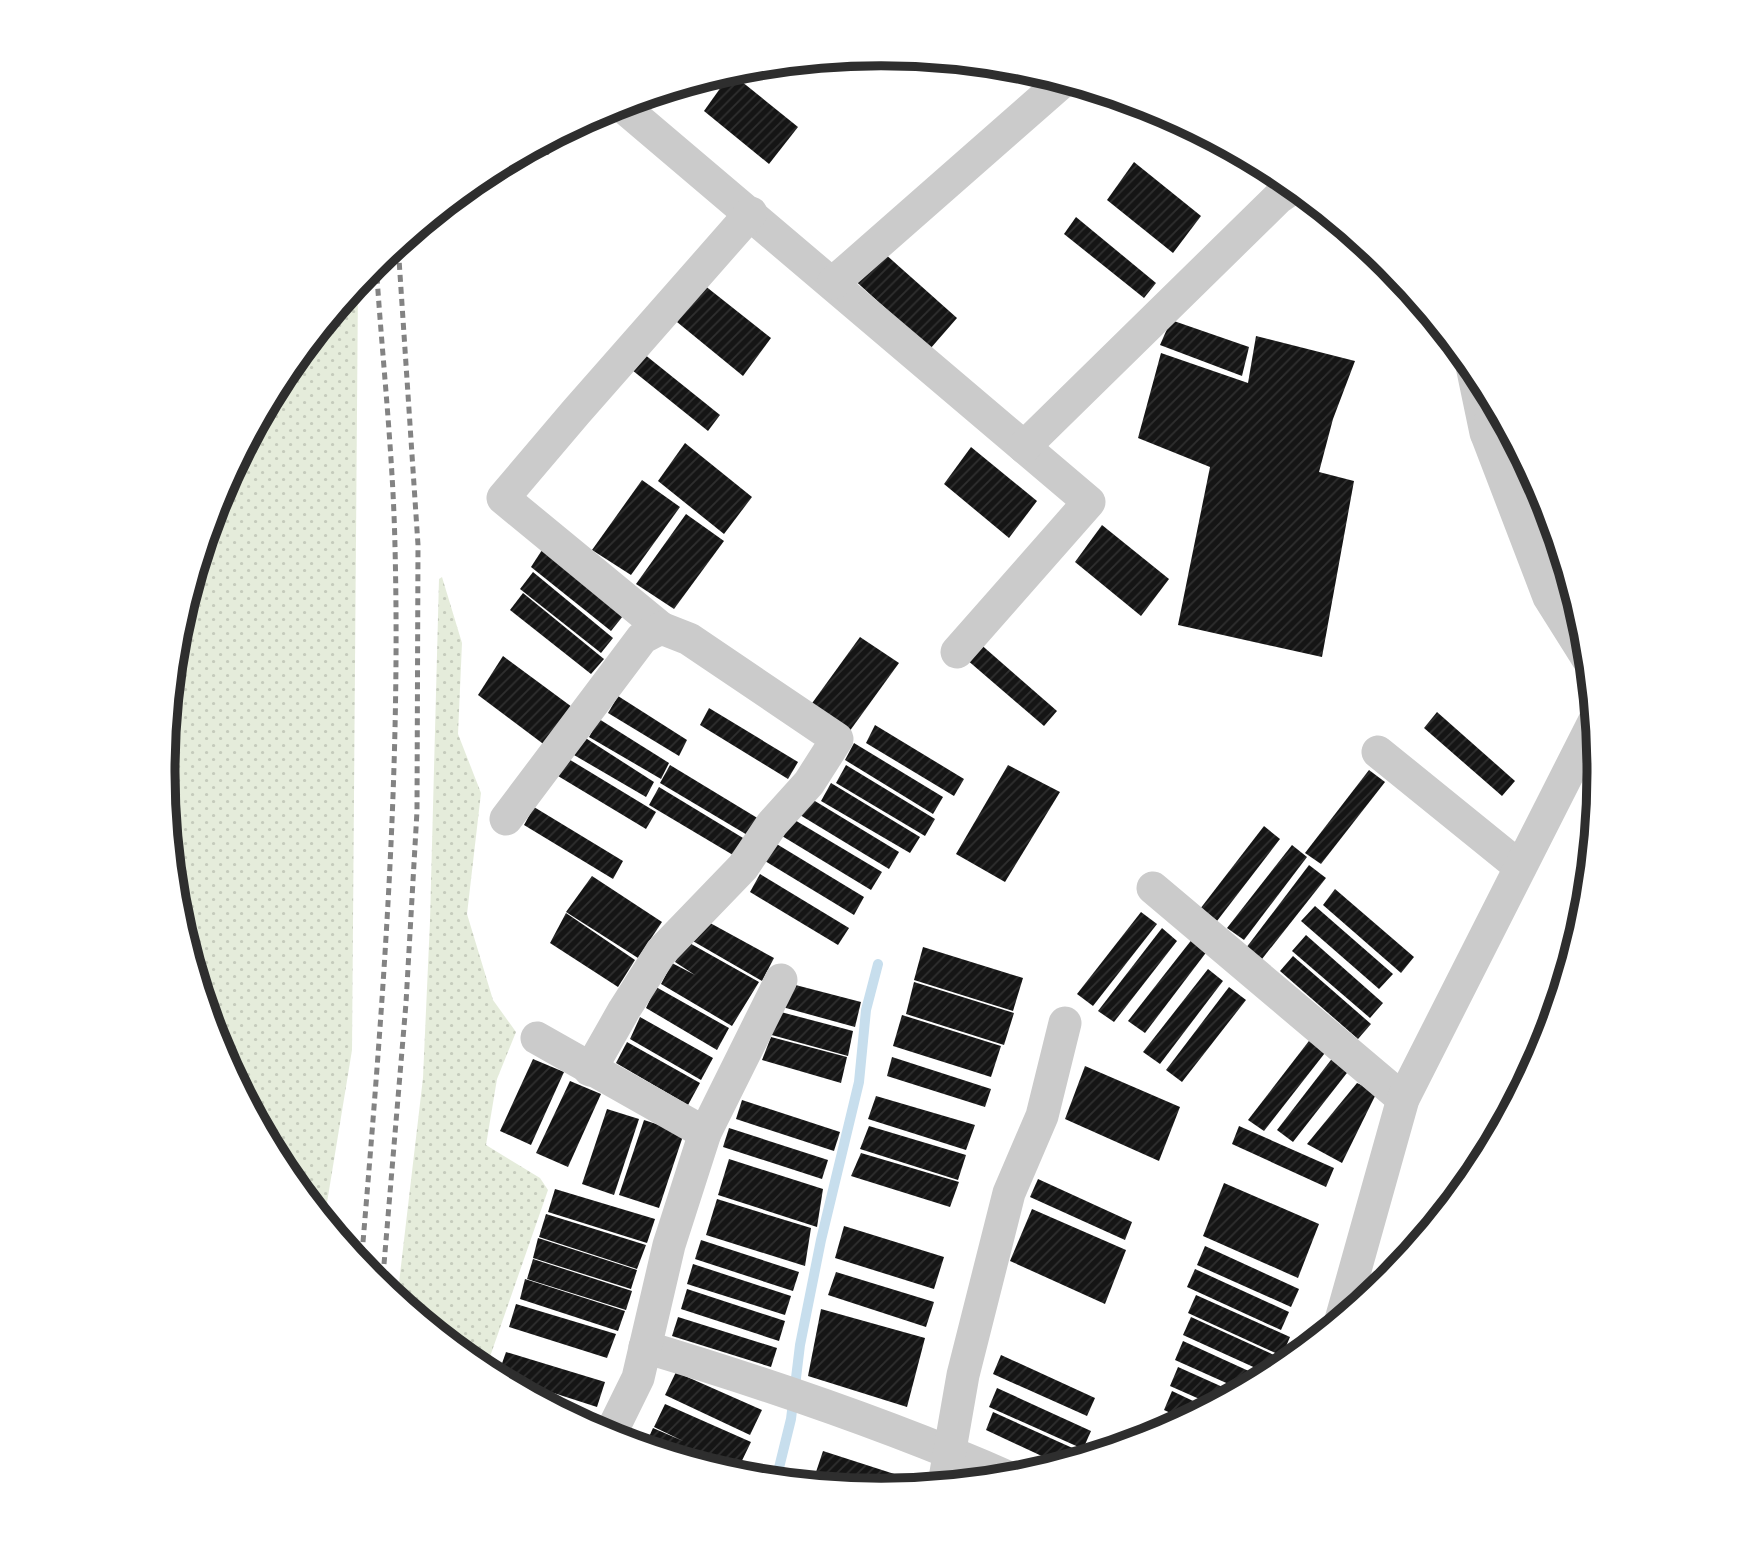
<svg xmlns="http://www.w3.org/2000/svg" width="1762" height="1545" viewBox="0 0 1762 1545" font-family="'Open Sans',sans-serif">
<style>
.grass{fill:url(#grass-dots)}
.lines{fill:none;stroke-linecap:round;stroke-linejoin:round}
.stream{stroke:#c7deed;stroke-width:10}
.building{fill:url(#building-hatch)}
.street{stroke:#cbcbcb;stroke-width:33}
.rail{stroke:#838383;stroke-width:5;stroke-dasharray:7 5;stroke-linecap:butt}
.rim{fill:none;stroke:#2e2e2e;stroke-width:9}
</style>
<defs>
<pattern id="grass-dots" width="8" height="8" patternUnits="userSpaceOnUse" patternTransform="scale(1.75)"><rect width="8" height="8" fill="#e5ecdb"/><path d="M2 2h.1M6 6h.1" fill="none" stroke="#c5cbbc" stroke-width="1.8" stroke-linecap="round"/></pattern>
<pattern id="building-hatch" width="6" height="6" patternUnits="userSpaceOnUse" patternTransform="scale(1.75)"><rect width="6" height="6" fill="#151515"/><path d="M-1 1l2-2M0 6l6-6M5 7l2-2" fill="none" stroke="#2f2f2f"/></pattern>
</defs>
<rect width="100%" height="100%" fill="#fff"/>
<g class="grass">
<path d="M358 283 352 1050 324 1221 284 1171 217 1047 176 912 163 772 177 632 218 497 284 373Z"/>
<path d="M442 577 462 643 458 734 481 793 467 914 493 1000 516 1032 497 1079 486 1145 540 1178 548 1190 485 1371 397 1300 423 1078 430 921 439 579Z"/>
</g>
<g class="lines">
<path class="stream" d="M776 1480 791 1419 800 1345 821 1240 859 1082 866 1010 878 964"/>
</g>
<g class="building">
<path d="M731 73 798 127 769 164 704 111Z"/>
<path d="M571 128 548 155 536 146Z"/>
<path d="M1134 162 1201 216 1173 253 1107 200Z"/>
<path d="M1076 217 1156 283 1144 298 1064 234Z"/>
<path d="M875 245 957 318 930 349 850 276Z"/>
<path d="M704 285 771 338 743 376 677 322Z"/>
<path d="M1171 320 1249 347 1242 376 1160 345Z"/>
<path d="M1256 336 1355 361 1333 419 1319 472 1354 481 1322 657 1178 625 1210 467 1138 438 1161 353 1248 383Z"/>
<path d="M639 350 720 415 708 431 627 366Z"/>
<path d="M685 443 752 497 724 534 658 481Z"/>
<path d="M971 447 1037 501 1009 538 944 484Z"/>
<path d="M642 480 680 507 631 575 592 550Z"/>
<path d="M686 514 724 541 674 609 636 584Z"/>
<path d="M1102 525 1169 579 1141 616 1075 562Z"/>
<path d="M542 550 623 616 611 631 531 567Z"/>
<path d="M533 572 613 638 601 653 520 589Z"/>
<path d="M523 593 604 659 591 674 510 610Z"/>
<path d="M860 637 899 663 849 732 810 706Z"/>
<path d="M978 642 1057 711 1044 726 966 659Z"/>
<path d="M503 656 572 707 546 746 478 695Z"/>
<path d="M618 696 687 740 679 756 608 713Z"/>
<path d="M709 708 798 762 788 779 700 725Z"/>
<path d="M1437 712 1515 781 1502 796 1424 728Z"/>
<path d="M599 719 669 763 661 779 589 737Z"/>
<path d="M875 725 964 779 954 796 866 743Z"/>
<path d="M584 737 654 782 646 797 574 755Z"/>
<path d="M854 743 943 797 933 814 845 760Z"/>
<path d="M567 758 656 812 646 829 558 776Z"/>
<path d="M670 765 759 819 749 836 660 783Z"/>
<path d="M846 765 935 819 925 836 836 783Z"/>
<path d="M1008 765 1060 792 1005 882 956 854Z"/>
<path d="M1369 770 1385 782 1321 864 1305 853Z"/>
<path d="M831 783 920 837 910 853 821 801Z"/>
<path d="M659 787 748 841 738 858 649 805Z"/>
<path d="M810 798 899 852 889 869 800 815Z"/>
<path d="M534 807 623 861 613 879 524 825Z"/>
<path d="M793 819 882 872 871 890 782 836Z"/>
<path d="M1264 826 1280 839 1217 921 1200 909Z"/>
<path d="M775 843 864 897 854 915 765 861Z"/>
<path d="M1292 845 1307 857 1244 940 1227 928Z"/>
<path d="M1309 865 1326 878 1262 959 1246 948Z"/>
<path d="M760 874 849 928 838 945 750 892Z"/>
<path d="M592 876 662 922 638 958 566 912Z"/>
<path d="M1335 889 1414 957 1401 973 1323 905Z"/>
<path d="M1315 906 1393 974 1379 989 1301 921Z"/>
<path d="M1141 912 1157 924 1093 1006 1077 994Z"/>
<path d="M566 913 635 960 618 987 550 943Z"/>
<path d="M701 918 774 958 762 981 691 940Z"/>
<path d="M1162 928 1177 941 1114 1022 1098 1011Z"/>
<path d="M1306 935 1383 1003 1370 1018 1292 951Z"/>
<path d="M1193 938 1208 950 1145 1033 1128 1021Z"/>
<path d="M686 941 759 982 732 1026 661 984 672 963 695 975 675 962Z"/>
<path d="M923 947 1023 978 1013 1011 914 980Z"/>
<path d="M1293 956 1371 1024 1358 1039 1280 971Z"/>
<path d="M1208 969 1223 981 1160 1064 1143 1052Z"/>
<path d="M784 982 861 1002 855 1027 775 1005Z"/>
<path d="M914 982 1014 1013 1004 1045 906 1014Z"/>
<path d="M656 987 729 1028 717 1050 646 1008Z"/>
<path d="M1229 987 1246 1000 1182 1082 1166 1070Z"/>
<path d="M777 1011 853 1031 848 1056 768 1034Z"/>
<path d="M902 1015 1001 1046 991 1077 893 1046Z"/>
<path d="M640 1017 713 1058 701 1080 630 1039Z"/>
<path d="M771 1037 847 1057 841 1083 762 1060Z"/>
<path d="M1312 1037 1328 1049 1264 1131 1248 1120Z"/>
<path d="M627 1042 700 1083 688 1105 616 1063Z"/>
<path d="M1334 1056 1350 1069 1293 1142 1277 1130Z"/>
<path d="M892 1057 991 1089 985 1107 887 1076Z"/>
<path d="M533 1059 564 1072 531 1145 500 1131Z"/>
<path d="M1085 1066 1180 1107 1159 1161 1065 1119Z"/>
<path d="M570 1081 601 1094 568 1167 536 1153Z"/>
<path d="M1357 1083 1377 1092 1342 1163 1307 1144Z"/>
<path d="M876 1096 975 1125 966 1150 868 1119Z"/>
<path d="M742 1100 840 1132 834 1151 736 1119Z"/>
<path d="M607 1109 639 1119 614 1195 582 1184Z"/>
<path d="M644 1120 684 1133 659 1208 619 1195Z"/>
<path d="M869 1126 966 1155 958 1180 860 1149Z"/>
<path d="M1239 1126 1334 1168 1326 1187 1232 1144Z"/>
<path d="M729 1128 828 1160 822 1179 723 1147Z"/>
<path d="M861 1153 959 1182 950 1207 851 1176Z"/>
<path d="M729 1159 823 1189 817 1227 718 1195Z"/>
<path d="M1038 1179 1132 1222 1125 1240 1030 1197Z"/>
<path d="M1224 1183 1319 1224 1298 1278 1203 1236Z"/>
<path d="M555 1189 655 1219 647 1243 548 1212Z"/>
<path d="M717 1199 811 1228 805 1266 706 1235Z"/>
<path d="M1032 1209 1126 1250 1105 1304 1010 1261Z"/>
<path d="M546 1214 646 1245 637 1269 539 1237Z"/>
<path d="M844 1226 944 1257 934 1289 835 1258Z"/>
<path d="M538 1238 637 1270 631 1289 533 1258Z"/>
<path d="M701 1240 799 1272 793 1291 695 1259Z"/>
<path d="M1205 1246 1299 1289 1291 1307 1197 1265Z"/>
<path d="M533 1259 632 1291 626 1310 527 1279Z"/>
<path d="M693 1264 791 1296 785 1315 687 1284Z"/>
<path d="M1195 1269 1289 1312 1281 1330 1187 1287Z"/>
<path d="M836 1272 934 1302 926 1327 828 1295Z"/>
<path d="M525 1279 625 1311 618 1331 520 1299Z"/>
<path d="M687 1289 785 1321 779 1341 681 1309Z"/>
<path d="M1196 1295 1290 1337 1282 1356 1188 1313Z"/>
<path d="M516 1304 616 1334 607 1358 509 1327Z"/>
<path d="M821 1309 925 1338 907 1407 808 1376Z"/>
<path d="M678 1317 777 1348 771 1367 672 1336Z"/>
<path d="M1191 1317 1285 1360 1282 1368 1271 1375 1183 1335Z"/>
<path d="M1183 1341 1264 1378 1242 1390 1175 1360Z"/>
<path d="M506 1352 605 1382 597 1407 498 1375Z"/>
<path d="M1001 1355 1095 1398 1087 1416 993 1374Z"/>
<path d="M1178 1367 1236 1393 1213 1405 1170 1386Z"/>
<path d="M676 1372 762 1410 750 1435 665 1395Z"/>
<path d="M997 1388 1091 1431 1083 1449 989 1407Z"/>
<path d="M521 1389 584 1409 580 1422 520 1390Z"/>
<path d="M1172 1391 1208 1408 1186 1420 1164 1410Z"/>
<path d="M665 1404 751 1442 735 1475 644 1448 653 1428 683 1441 654 1427Z"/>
<path d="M993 1412 1088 1455 1087 1457 1061 1465 986 1430Z"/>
<path d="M823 1451 913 1480 910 1488 881 1491 851 1488 815 1475Z"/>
</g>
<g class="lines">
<g class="street">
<path d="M621 105 1089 502 957 652"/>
<path d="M833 283 1063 81"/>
<path d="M1472 366 1486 433"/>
<path d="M1495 404 1487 435 1549 597 1588 659"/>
<path d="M1024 447 1278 198 1294 187"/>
<path d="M661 628 503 498 576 412 751 213"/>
<path d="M1378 752 1520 867"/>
<path d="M506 819 642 638 661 628 689 639 837 739 809 783 772 824 743 867 661 952 624 1010 590 1070"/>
<path d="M1153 888 1403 1099"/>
<path d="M537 1038 705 1133"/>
<path d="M1341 1320 1403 1099 1594 722"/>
<path d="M645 1347C768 1384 892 1426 1010 1478"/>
<path d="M609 1437 638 1378 669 1245 705 1133 781 980"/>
<path d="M944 1484 963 1375 1009 1193 1042 1116 1065 1023"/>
</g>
<g class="rail">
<path d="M361 1266C381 1027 401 788 395 547 393 452 382 357 376 262"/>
<path d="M382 1288 406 1003 417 811 418 545 398 244"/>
</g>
</g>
<path d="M0 0H1762V1545H0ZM175 772a706 706 0 1 1 1412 0a706 706 0 1 1-1412 0Z" fill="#fff" fill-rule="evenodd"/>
<path class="rim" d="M175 772a706 706 0 1 1 1412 0a706 706 0 1 1-1412 0Z"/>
</svg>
